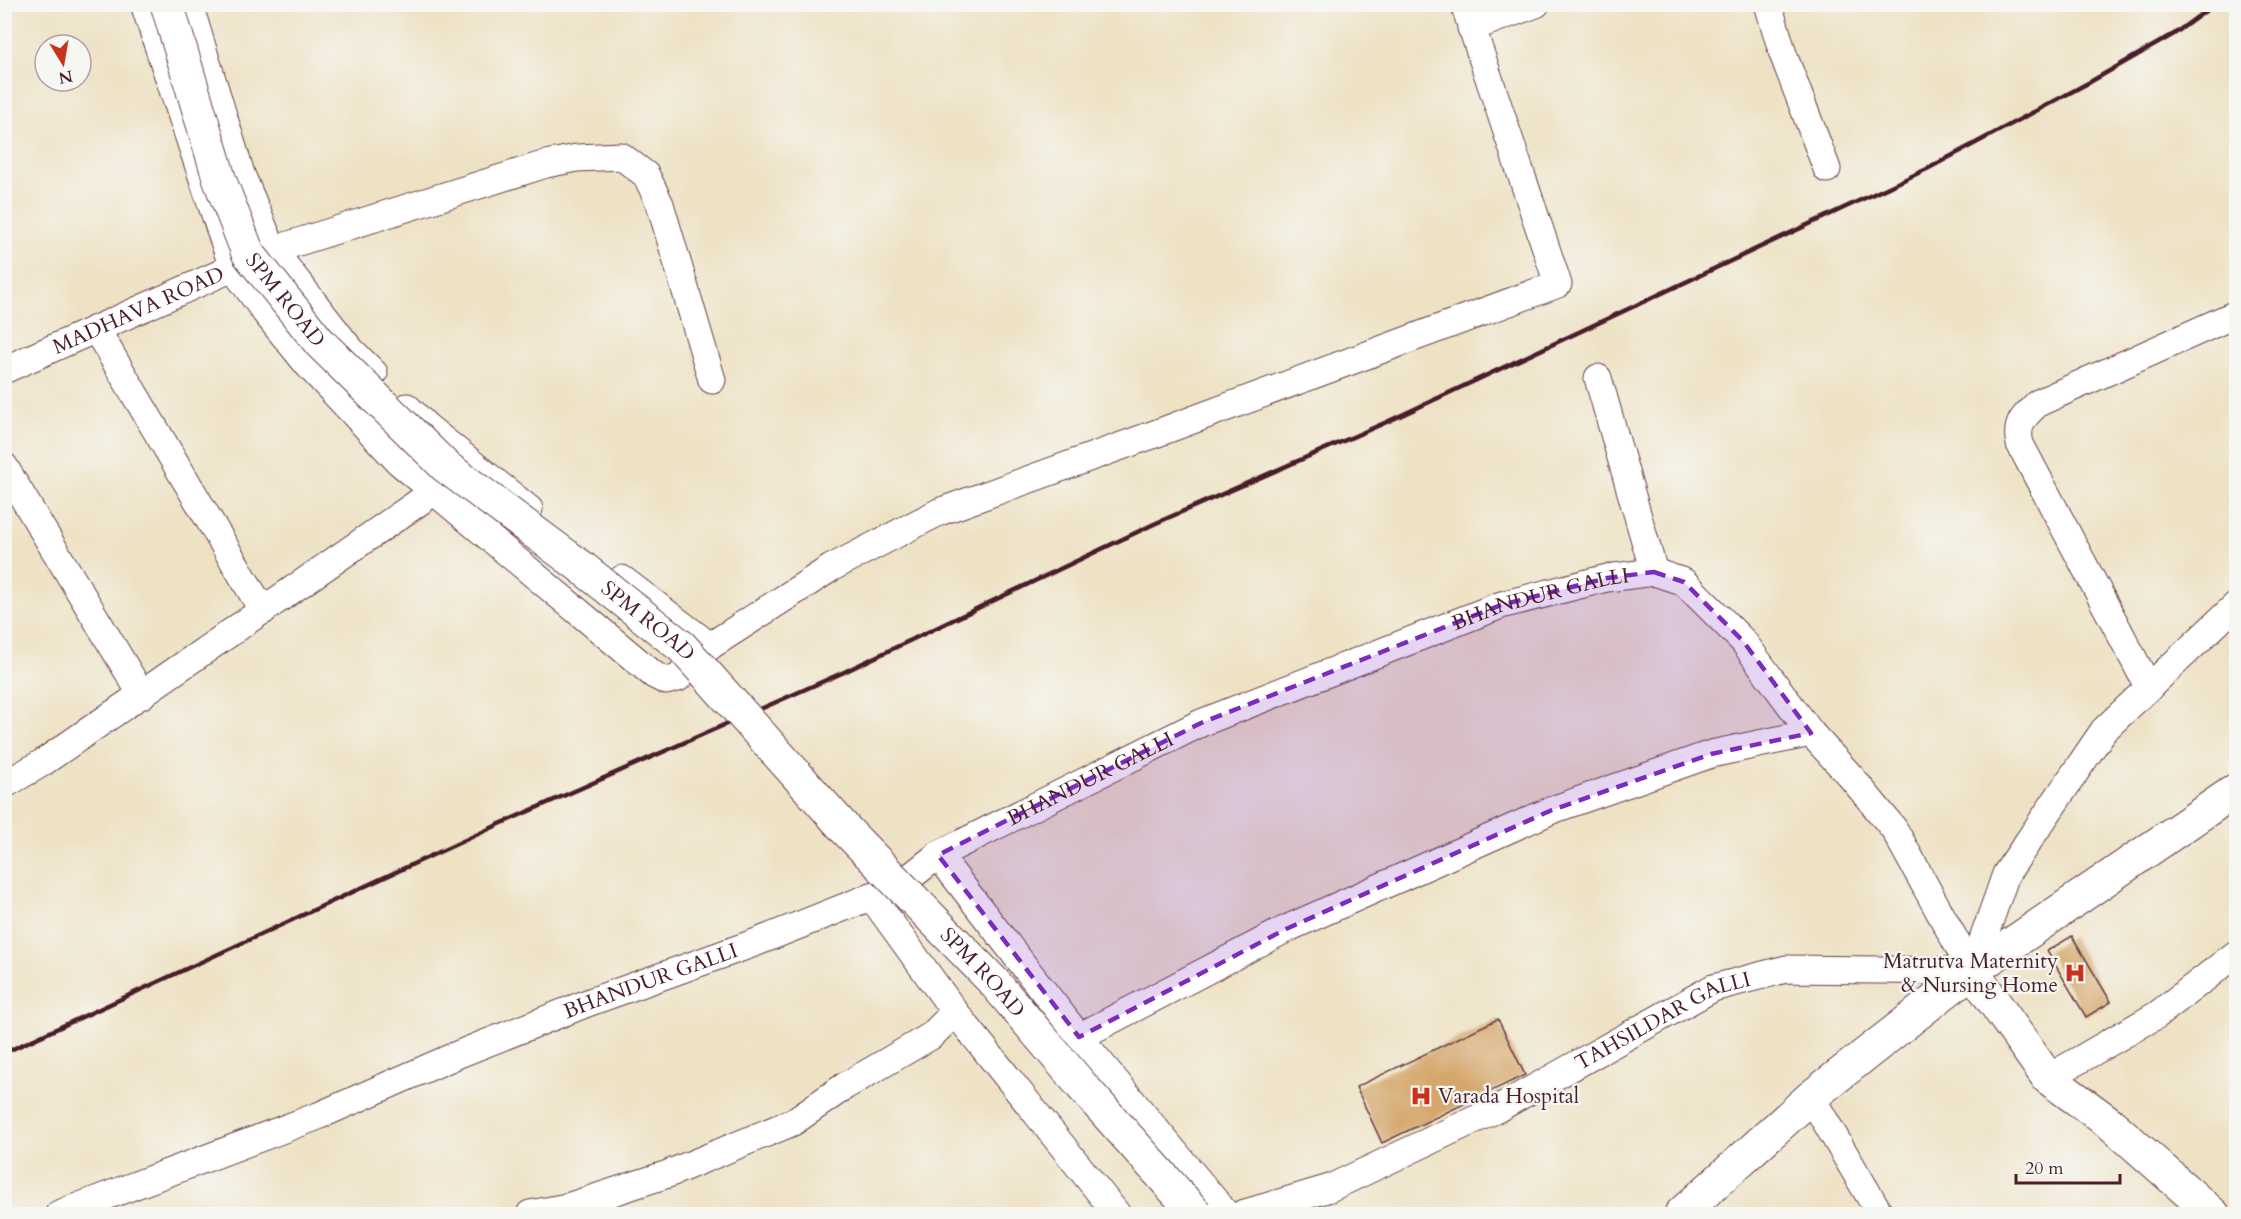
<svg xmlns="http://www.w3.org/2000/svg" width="2241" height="1219" viewBox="0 0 2241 1219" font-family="Cardo,serif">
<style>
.building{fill:#d5a76d}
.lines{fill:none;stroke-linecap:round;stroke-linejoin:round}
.street-casing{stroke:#633c42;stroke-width:29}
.secondary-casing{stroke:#633c42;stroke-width:35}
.street{stroke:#fff;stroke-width:27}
.secondary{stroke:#fff;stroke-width:33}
.rail{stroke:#4a1f2b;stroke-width:4.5}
.secondary-bridge-casing{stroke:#633c42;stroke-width:35;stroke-linecap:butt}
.secondary-bridge{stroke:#fff;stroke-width:33}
.marked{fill:#7b2cbf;fill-opacity:0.2;stroke:#7b2cbf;stroke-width:4.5;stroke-dasharray:12 8;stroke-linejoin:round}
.labels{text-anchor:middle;stroke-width:4.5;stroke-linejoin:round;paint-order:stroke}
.street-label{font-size:21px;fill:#4a1f2b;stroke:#f6f6f2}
.poi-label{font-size:21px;fill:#4a1f2b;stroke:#f6f6f2;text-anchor:end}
</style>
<rect width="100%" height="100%" fill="#f6f6f2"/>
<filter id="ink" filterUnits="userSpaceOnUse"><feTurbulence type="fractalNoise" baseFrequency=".0167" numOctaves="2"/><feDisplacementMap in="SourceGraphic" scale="12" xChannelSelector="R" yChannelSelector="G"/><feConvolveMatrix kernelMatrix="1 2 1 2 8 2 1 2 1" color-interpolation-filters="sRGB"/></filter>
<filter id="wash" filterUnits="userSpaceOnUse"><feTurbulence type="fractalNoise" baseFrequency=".008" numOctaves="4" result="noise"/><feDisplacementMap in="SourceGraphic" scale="24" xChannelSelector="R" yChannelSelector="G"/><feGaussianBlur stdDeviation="1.35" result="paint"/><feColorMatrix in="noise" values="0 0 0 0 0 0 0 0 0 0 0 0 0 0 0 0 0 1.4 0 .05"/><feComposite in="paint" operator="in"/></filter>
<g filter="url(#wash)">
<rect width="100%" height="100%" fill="#eee2c5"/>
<g id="blocks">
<g class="building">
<path d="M2072 936 2111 1002 2086 1017 2047 951Z"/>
<path d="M1498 1019 1525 1075 1382 1143 1356 1087Z"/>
</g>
</g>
</g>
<g filter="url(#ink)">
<use href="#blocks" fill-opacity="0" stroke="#633c42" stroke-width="1.5"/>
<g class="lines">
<defs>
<g id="street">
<path d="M144 4 233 268 265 312 308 365 399 462 654 675 666 681 678 678 710 646 831 568 939 512 1152 435 1558 284 1464 4"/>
<path d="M189 4 241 174 273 250 349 348 374 373"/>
<path d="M1768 4 1783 54 1827 169"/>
<path d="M1471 28 1536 4"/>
<path d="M96 329 263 611"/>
<path id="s1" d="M4 370 273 250 546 164 577 158 621 156 646 175 660 204 712 380"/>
<path d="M1598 378 1654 572"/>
<path d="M407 407 426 426 529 509"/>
<path d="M4 466 142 695"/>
<path d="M622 579 710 646"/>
<path d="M2149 688 2020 444C2015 424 2024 416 2038 403L2236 314"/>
<path d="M4 785 42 763 435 491"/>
<path d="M938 855 1079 1037 1226 1214"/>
<path d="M871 896 955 1012 1117 1214"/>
<path d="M1972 971 2006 874 2104 730 2236 605"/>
<path d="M1079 1037 1286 929 1552 810 1711 754 1811 733"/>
<path d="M2048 1078 2157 1015 2236 954"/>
<path d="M1811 1097 1880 1214"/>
<path id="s2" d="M59 1214 318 1116 459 1054 590 1002 757 942 900 885 938 855 1201 723 1501 605 1607 578 1654 572 1684 582 1743 641 1811 733 1852 778 1894 829 1972 971"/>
<path d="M530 1214 567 1207 668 1174 793 1122 845 1086 931 1036 955 1012"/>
<path id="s3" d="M1242 1214 1330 1188 1497 1109 1713 988 1786 969 1972 971"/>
</g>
<g id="secondary">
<path d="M1972 971 2048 1078 2111 1124 2213 1214"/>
<path d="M1681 1214 1811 1097 1972 971 2236 790"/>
</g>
</defs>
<use href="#street" class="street-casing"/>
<use href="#secondary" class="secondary-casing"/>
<use href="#street" class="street"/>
<use href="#secondary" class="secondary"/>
<path class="rail" d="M4 1053 502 823 842 673 1154 524 1389 421 1927 169 2090 82 2174 34 2215 4"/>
<defs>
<g id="secondary-bridge">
<path id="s4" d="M167 4 220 181 248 253 320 343 445 466 580 566 682 647 846 830 993 981 1082 1086 1196 1214"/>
</g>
</defs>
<use href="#secondary-bridge" class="secondary-bridge-casing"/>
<use href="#secondary-bridge" class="secondary-bridge"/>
</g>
</g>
<path class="marked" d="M1654 572 1684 582 1743 641 1811 733 1711 754 1552 810 1286 929 1079 1037 938 855 1201 723 1501 605 1607 578Z"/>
<defs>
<symbol id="hospital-bare" viewBox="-9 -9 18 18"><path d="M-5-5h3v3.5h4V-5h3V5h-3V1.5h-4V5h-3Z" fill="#c8321e" stroke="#f6f6f2" stroke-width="2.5" paint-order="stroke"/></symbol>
</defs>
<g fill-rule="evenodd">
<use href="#hospital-bare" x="2060" y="958" width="30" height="30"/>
<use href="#hospital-bare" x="1406" y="1081" width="30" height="30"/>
</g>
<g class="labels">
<g class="street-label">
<text dy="7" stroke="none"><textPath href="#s4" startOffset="322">SPM ROAD</textPath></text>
<text dy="7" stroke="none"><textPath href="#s1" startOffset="147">MADHAVA ROAD</textPath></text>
<text dy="7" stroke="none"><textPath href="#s2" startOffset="1608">BHANDUR GALLI</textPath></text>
<text dy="7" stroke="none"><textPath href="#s4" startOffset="808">SPM ROAD</textPath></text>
<text dy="7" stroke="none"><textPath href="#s2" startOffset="1122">BHANDUR GALLI</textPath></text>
<text dy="7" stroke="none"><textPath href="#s4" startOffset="1294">SPM ROAD</textPath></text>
<text dy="7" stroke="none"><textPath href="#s2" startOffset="636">BHANDUR GALLI</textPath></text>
<text dy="7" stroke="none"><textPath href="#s3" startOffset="465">TAHSILDAR GALLI</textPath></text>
</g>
<g class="poi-label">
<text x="2058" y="968">Matrutva Maternity<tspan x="2058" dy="24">&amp; Nursing Home</tspan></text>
<text x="1438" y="1103" text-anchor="start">Varada Hospital</text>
</g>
</g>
<rect width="2241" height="1219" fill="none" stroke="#f6f6f2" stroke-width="24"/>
<g transform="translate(63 63) rotate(169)"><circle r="28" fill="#f6f6f2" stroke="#b1a0a2" stroke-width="1.5"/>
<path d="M0-4.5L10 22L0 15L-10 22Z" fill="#c8321e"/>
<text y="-9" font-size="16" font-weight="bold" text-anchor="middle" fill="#4a1f2b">N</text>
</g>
<path d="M2016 1174v9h104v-9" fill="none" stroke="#4a1f2b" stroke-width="3"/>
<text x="2025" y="1174" font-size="18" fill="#4a1f2b" stroke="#f6f6f2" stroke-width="4.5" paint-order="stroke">20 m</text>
</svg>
